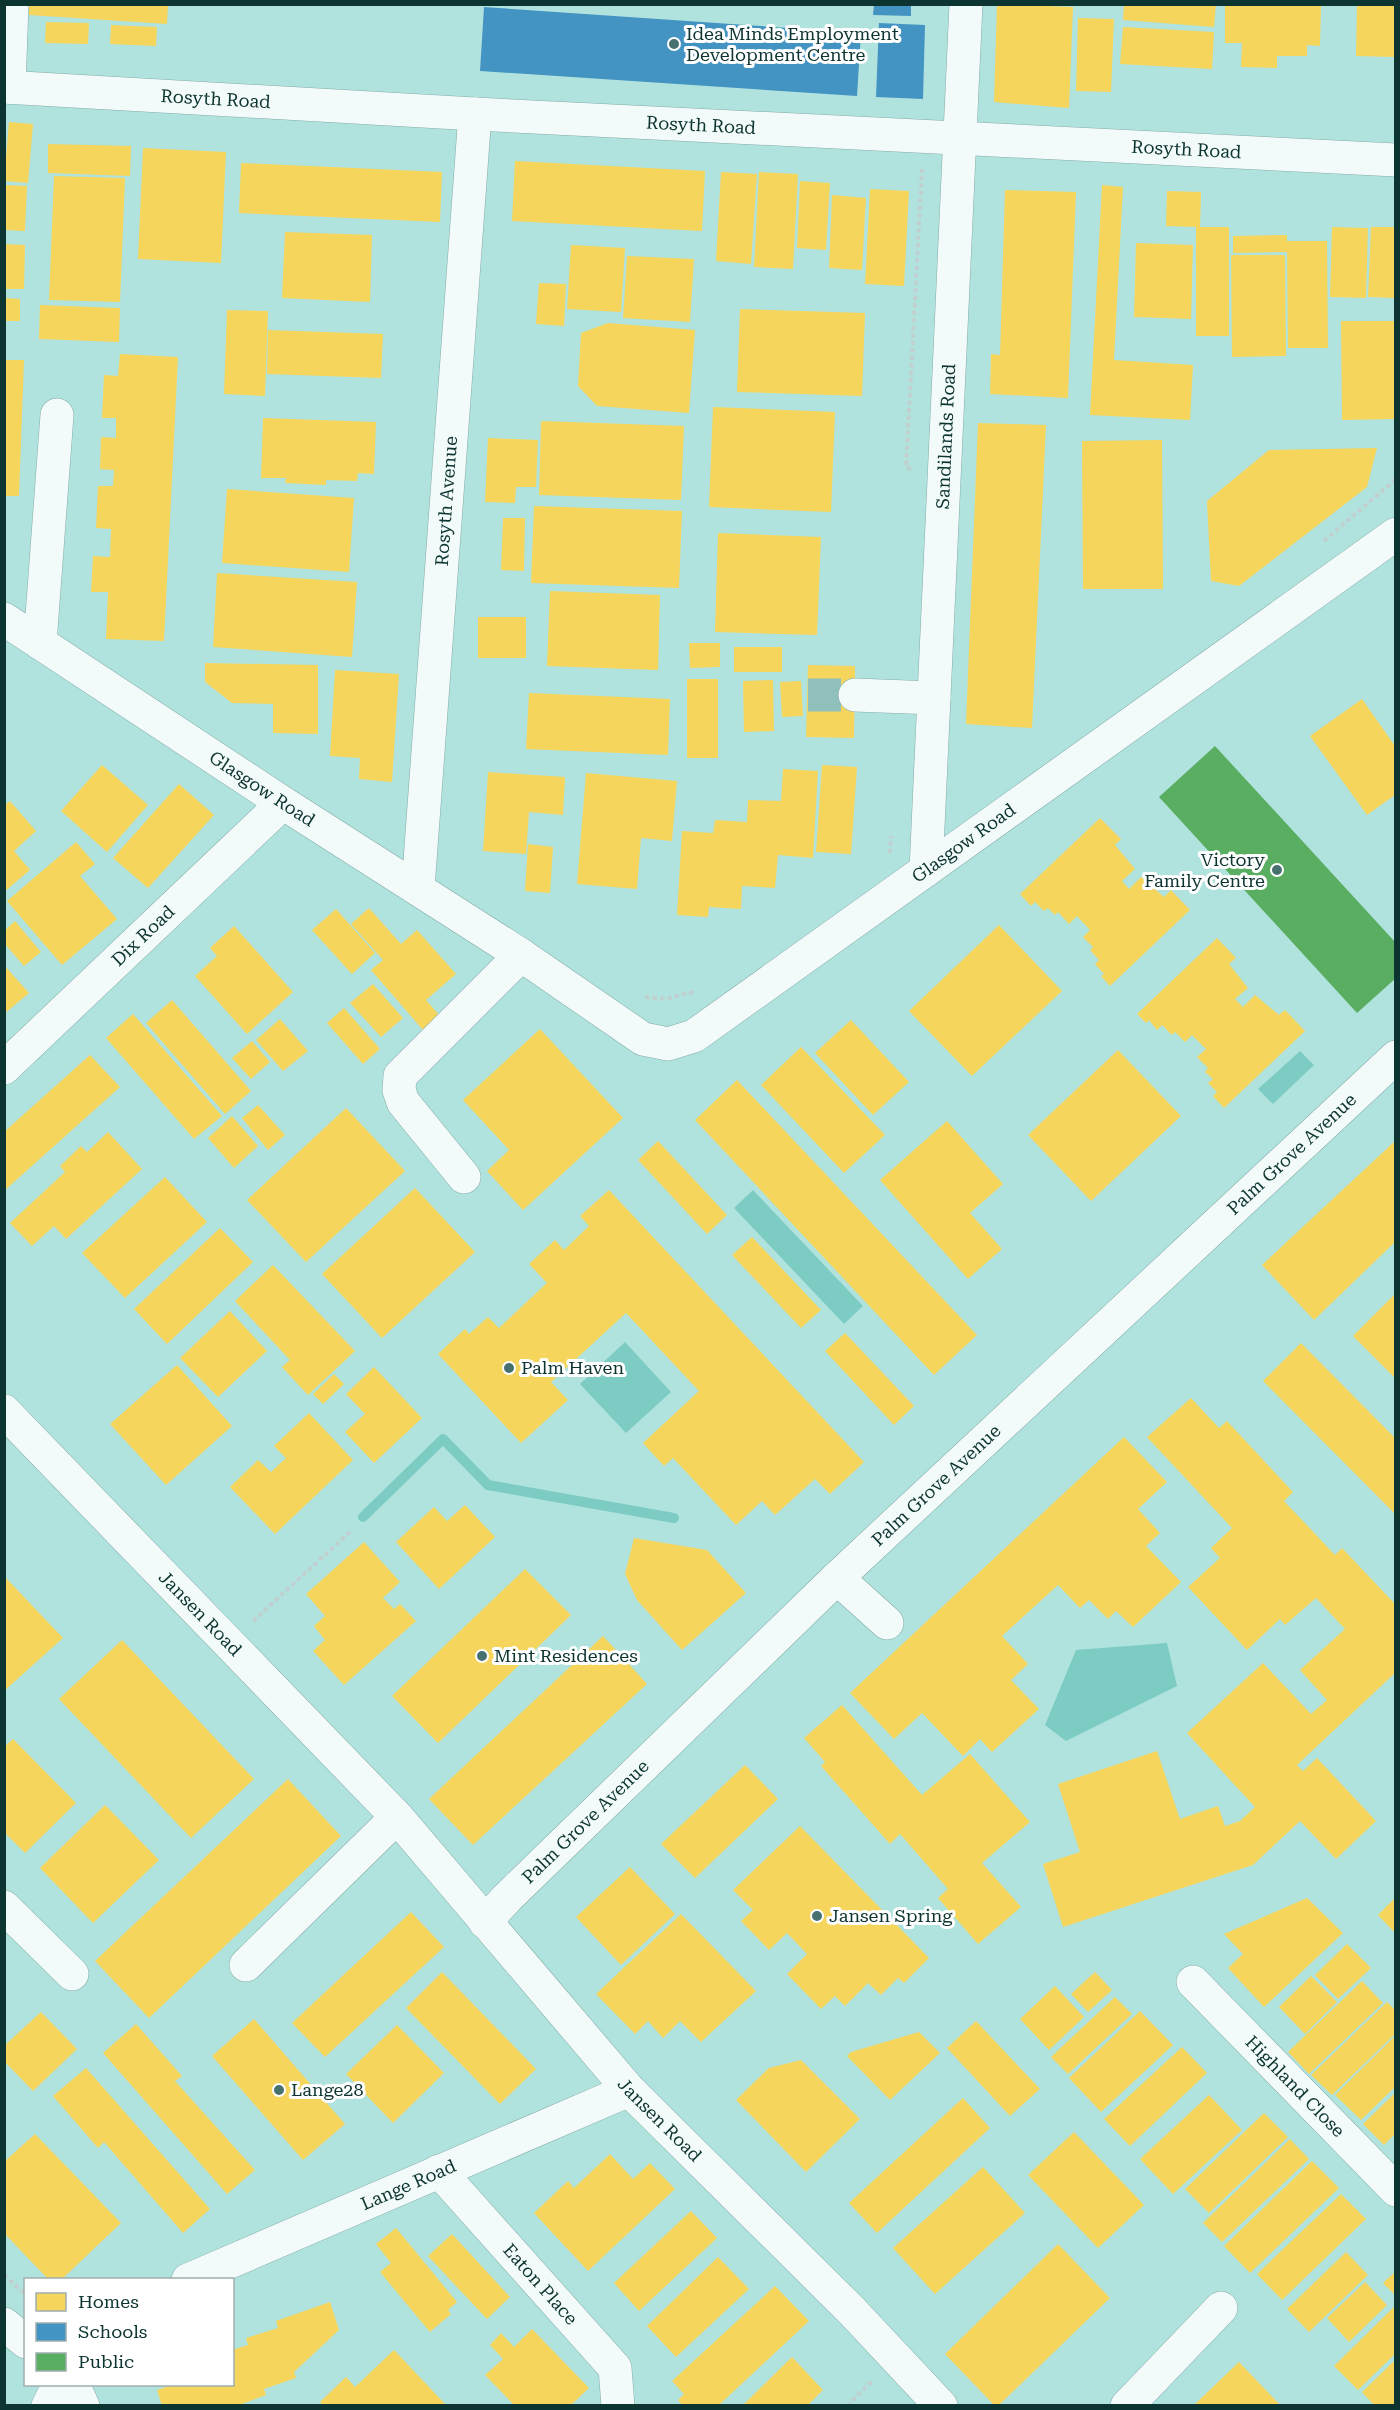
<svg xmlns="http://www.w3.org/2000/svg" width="1400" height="2410" viewBox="0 0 1400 2410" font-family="'Roboto Serif',serif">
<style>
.water{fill:#7dccc4}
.homes{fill:#f6d55c}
.schools{fill:#4393c3}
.public{fill:#5aae61}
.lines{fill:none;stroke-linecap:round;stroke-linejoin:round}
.stream{stroke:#7dccc4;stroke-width:10}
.minor-tunnel{stroke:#90c0bb;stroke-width:33;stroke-dasharray:33 16;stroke-linecap:butt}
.minor-casing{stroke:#83aba8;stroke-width:34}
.path{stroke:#c0d0cf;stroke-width:4;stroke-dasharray:4.5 3;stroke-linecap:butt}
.minor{stroke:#f3fbfa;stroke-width:33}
.poi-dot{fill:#46716e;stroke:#fff;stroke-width:2}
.labels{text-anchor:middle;stroke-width:6;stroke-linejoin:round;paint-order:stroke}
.poi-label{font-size:18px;fill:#0c3431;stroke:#fff;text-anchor:start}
.street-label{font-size:18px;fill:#0c3431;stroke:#fff}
</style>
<rect width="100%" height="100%" fill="#b1e3de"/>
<g class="water">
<path d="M1300 1051 1314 1065 1273 1104 1258 1089Z"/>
<path d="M753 1190 863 1306 844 1324 734 1208Z"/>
<path d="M625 1342 671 1392 626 1433 580 1384Z"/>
<path d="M1167 1643 1177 1686 1066 1741 1045 1725 1076 1650Z"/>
</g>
<g class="homes">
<path d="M29 4H168L167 24 29 15Z"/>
<path d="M997 4 1073 7 1069 108 994 102Z"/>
<path d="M1124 4H1216L1214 27 1123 20Z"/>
<path d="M1225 4H1321L1320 46 1307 45V56H1277V68L1241 67 1242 43H1225Z"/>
<path d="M1357 4H1395V57L1356 56Z"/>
<path d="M1078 18 1114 19 1111 92 1076 91Z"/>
<path d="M46 22 89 23 88 44 45 43Z"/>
<path d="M111 25 157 27 156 46 110 44Z"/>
<path d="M1123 27 1214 32 1212 69 1120 64Z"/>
<path d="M9 122 33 124 28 183 4 181Z"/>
<path d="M48 144 131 146 130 176 48 173Z"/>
<path d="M143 148 226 152 221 263 138 259Z"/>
<path d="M515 161 705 171 702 231 512 221Z"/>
<path d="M241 163 442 172 440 222 239 213Z"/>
<path d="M721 172 757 174 751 264 716 261Z"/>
<path d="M759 172 798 174 793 269 754 267Z"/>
<path d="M54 176 125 178 120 302 49 300Z"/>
<path d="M800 181 830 183 826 250 797 248Z"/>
<path d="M4 185 27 186 25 231 4 230Z"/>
<path d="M1102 185 1123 187 1114 360 1193 365 1190 420 1090 415Z"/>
<path d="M870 189 909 191 904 286 865 284Z"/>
<path d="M1005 190 1076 192 1068 398 990 394 991 354 1000 355Z"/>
<path d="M1167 191 1201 192 1200 227H1229V336H1196V227L1166 226Z"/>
<path d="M832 195 866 198 862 270 829 268Z"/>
<path d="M1332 227 1368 228 1366 298 1330 297Z"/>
<path d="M1371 227H1395V298L1368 297Z"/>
<path d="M285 232 372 235 370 302 282 298Z"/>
<path d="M1287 235V241H1327L1328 348H1288L1287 252 1233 253V236Z"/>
<path d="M1136 243 1193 245 1191 319 1134 317Z"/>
<path d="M4 244 25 245 24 289H4Z"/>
<path d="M571 245 625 248 621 312 567 309Z"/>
<path d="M1231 255H1285L1286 356 1232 357Z"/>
<path d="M627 256 694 259 690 322 623 318Z"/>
<path d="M539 283 566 284 564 326 536 324Z"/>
<path d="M5 298 20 299V321H5Z"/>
<path d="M40 305 120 308 119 342 39 339Z"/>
<path d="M740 309 865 313 862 396 737 392Z"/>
<path d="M227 310 268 311 265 396 224 394Z"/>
<path d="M1341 321H1395V419L1342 420Z"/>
<path d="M608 323 695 330 689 413 597 406 578 386 581 333Z"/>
<path d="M268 330 383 334 381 378 267 374Z"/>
<path d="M120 354 178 357 164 641 106 639 108 592H91L93 556 110 557 111 529 96 528 98 486H113L114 470 100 469 101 437 116 438V418H102L104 375 118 376Z"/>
<path d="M4 360H24L19 496H4Z"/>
<path d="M713 407 835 412 831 512 709 507Z"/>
<path d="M263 418 376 422 374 474 358 473 357 481 326 480V485L285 483 286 478H261Z"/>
<path d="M541 421 684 426 681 500 539 495Z"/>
<path d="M978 423 1046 425 1032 728 966 724Z"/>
<path d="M488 438 538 440 536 487H516L515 503 485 502Z"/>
<path d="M1162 440 1163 589H1083L1082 441Z"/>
<path d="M1377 448 1367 487 1239 586 1211 581 1207 501 1269 450Z"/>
<path d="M227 489 354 498 349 572 222 563Z"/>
<path d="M534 506 682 511 679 588 531 583Z"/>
<path d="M503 518H525L524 571 501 570Z"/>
<path d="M718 533 821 537 817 635 715 632Z"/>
<path d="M217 573 357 582 352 657 213 647Z"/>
<path d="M550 591 660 595 658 670 547 666Z"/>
<rect x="478" y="617" width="48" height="41"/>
<path d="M689 643H720V667L690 668Z"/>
<rect x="734" y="647" width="48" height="25"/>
<path d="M205 663 318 665V734L273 733V704L232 703 205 682Z"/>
<path d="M808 665 855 666 854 738 806 737Z"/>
<path d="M335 670 399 674 392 782 359 779 360 758 330 756Z"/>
<rect x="687" y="679" width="31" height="79"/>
<path d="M773 680 774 731 744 732 743 681Z"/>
<path d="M801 681 803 716 782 717 780 682Z"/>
<path d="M529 693 670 699 668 755 526 749Z"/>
<path d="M1362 699 1395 746V795L1367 815 1310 736Z"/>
<path d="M102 765 148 805 107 852 61 811Z"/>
<path d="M822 765 857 767 851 854 816 852Z"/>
<path d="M783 769 818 771 813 858 778 855 775 888 742 886 741 909 709 907 708 917 677 915 682 831 713 833 715 820 747 822 748 800 781 801Z"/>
<path d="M488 772 565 777 563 815 529 812 526 854 483 851Z"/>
<path d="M586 773 677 781 672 841 641 838 637 889 577 884Z"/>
<path d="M179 784 214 815 148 888 113 858Z"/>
<path d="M10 801 36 831 14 851 30 870 4 892V806Z"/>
<path d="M1100 818 1121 839 1115 845 1135 869 1122 881 1129 889 1141 877 1164 897 1171 890 1190 910 1110 986 1101 976 1104 974 1095 964 1099 960 1090 950 1093 947 1083 937 1090 930 1077 916 1069 924 1058 912 1055 915 1048 908 1044 911 1035 902 1031 906 1020 894Z"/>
<path d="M76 842 95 864 80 876 117 919 62 965 7 901Z"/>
<path d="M528 844 553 847 550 893 525 891Z"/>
<path d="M369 908 401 944 417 930 456 974 426 1000 439 1015 423 1030 371 970 383 960 351 924Z"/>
<path d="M336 909 375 953 352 974 312 930Z"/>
<path d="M15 921 41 952 24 966 4 943V931Z"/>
<path d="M999 925 1062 991 972 1076 909 1011Z"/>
<path d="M234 926 293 992 247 1034 195 976 217 956 210 948Z"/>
<path d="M1217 938 1236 958 1229 964 1248 988 1235 999 1243 1007 1255 995 1279 1015 1285 1010 1305 1031 1224 1108 1213 1096 1217 1092 1208 1083 1213 1079 1205 1072 1208 1068 1197 1057 1206 1049 1192 1035 1185 1042 1175 1032 1172 1035 1162 1025 1157 1030 1149 1020 1146 1023 1137 1014Z"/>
<path d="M4 965 29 993 4 1014Z"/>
<path d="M373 984 403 1018 381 1037 350 1003Z"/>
<path d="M172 1000 251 1091 225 1114 146 1023Z"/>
<path d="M344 1008 380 1049 363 1064 327 1023Z"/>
<path d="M133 1014 222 1116 194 1139 106 1038Z"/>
<path d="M280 1019 308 1051 283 1071 256 1040Z"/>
<path d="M851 1020 909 1082 873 1115 815 1053Z"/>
<path d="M540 1029 623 1118 523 1210 487 1171 509 1150 463 1100Z"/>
<path d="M252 1041 270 1062 251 1079 232 1058Z"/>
<path d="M801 1047 885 1135 844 1173 761 1085Z"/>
<path d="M1118 1050 1181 1116 1091 1201 1028 1135Z"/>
<path d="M90 1055 120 1087 4 1191V1132Z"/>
<path d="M737 1080 977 1335 934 1375 695 1120Z"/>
<path d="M258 1105 285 1135 268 1150 242 1118Z"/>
<path d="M346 1108 405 1171 306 1262 247 1200Z"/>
<path d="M232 1116 258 1146 234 1168 208 1138Z"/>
<path d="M947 1121 1003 1184 970 1213 1002 1249 968 1279 880 1180Z"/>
<path d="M108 1132 142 1169 66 1239 54 1226 32 1246 10 1223 65 1172 60 1166 81 1146 87 1152Z"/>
<path d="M658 1141 727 1215 707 1234 638 1160Z"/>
<path d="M1395 1141V1242L1314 1320 1262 1265Z"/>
<path d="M165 1177 207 1222 125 1298 82 1253Z"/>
<path d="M415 1188 475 1252 382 1338 322 1274Z"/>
<path d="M609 1190 864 1462 830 1494 815 1479 775 1515 762 1501 736 1525 673 1458 664 1466 643 1443 699 1391 626 1313 551 1382 568 1400 521 1443 438 1354 465 1329 469 1334 488 1317 499 1328 547 1283 529 1264 555 1240 564 1250 589 1226 580 1216Z"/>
<path d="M220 1228 253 1262 167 1344 134 1309Z"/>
<path d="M752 1237 821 1310 801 1328 732 1255Z"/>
<path d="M273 1265 355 1351 308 1395 282 1367 290 1360 235 1301Z"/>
<path d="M1395 1294V1378L1353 1336Z"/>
<path d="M230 1311 267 1351 218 1397 180 1358Z"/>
<path d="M845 1333 914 1406 894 1425 825 1351Z"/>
<path d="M1301 1343 1395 1438V1514L1263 1381Z"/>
<path d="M177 1365 232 1426 166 1485 110 1424Z"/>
<path d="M374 1367 422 1418 374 1463 345 1432 365 1414 346 1394Z"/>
<path d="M334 1374 344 1384 323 1404 313 1394Z"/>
<path d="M1191 1398 1219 1428 1227 1421 1293 1492 1284 1501 1335 1555 1342 1548 1395 1604V1673L1297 1765 1303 1771 1317 1758 1376 1821 1336 1859 1300 1821 1253 1865 1063 1927 1043 1864 1080 1852 1058 1784 1157 1751 1180 1819 1218 1806 1225 1826 1240 1821 1255 1807 1187 1733 1263 1663 1311 1714 1327 1700 1300 1670 1345 1629 1316 1598 1285 1625 1280 1619 1247 1650 1188 1587 1220 1558 1211 1548 1232 1528 1147 1437Z"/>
<path d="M309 1413 353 1460 275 1534 230 1487 258 1460 271 1472 286 1458 274 1446Z"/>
<path d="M1124 1437 1167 1482 1138 1509 1160 1533 1146 1546 1181 1582 1133 1627 1116 1611 1108 1619 1089 1600 1080 1608 1058 1585 1002 1636 1028 1664 1011 1680 1039 1709 992 1752 980 1739 963 1756 922 1713 894 1739 850 1693Z"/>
<path d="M465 1505 495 1537 439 1589 396 1542 434 1507 447 1521Z"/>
<path d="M634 1538 707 1550 746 1593 682 1650 637 1600 625 1574Z"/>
<path d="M364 1542 400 1582 383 1598 394 1609 400 1604 416 1621 344 1685 313 1651 325 1640 314 1626 325 1616 306 1594Z"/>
<path d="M525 1569 571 1615 438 1743 392 1696Z"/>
<path d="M4 1576 63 1638 4 1691Z"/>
<path d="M603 1636 647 1684 473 1845 429 1799Z"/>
<path d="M122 1640 254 1779 191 1838 59 1699Z"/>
<path d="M842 1705 922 1795 970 1754 1030 1822 982 1863 1021 1907 978 1944 938 1898 948 1889 900 1834 890 1844 821 1766 825 1762 804 1738Z"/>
<path d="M13 1739 76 1803 25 1853 4 1832V1747Z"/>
<path d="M745 1765 778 1799 695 1878 661 1844Z"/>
<path d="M288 1779 341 1836 149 2018 95 1961Z"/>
<path d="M105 1805 159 1860 93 1923 40 1868Z"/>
<path d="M800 1826 929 1958 904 1983 898 1978 881 1995 868 1983 845 2006 835 1996 821 2009 787 1974 807 1954 787 1933 769 1950 741 1921 753 1910 733 1890Z"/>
<path d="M630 1867 675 1914 621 1965 576 1917Z"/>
<path d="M1307 1898 1343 1933 1264 2007 1228 1968 1243 1954 1224 1934Z"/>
<path d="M1395 1898V1933L1378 1915Z"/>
<path d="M411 1912 444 1947 325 2057 292 2023Z"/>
<path d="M681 1914 756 1991 701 2042 680 2021 663 2038 648 2021 635 2034 596 1994Z"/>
<path d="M1347 1944 1371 1968 1338 1999 1315 1975Z"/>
<path d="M442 1972 536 2069 500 2104 406 2008Z"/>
<path d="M1095 1972 1112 1990 1088 2012 1071 1994Z"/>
<path d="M1311 1976 1337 2002 1305 2034 1279 2007Z"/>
<path d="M1362 1981 1383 2003 1309 2074 1288 2052Z"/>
<path d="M1055 1986 1084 2017 1049 2050 1020 2019Z"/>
<path d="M1115 1997 1132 2014 1068 2074 1051 2057Z"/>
<path d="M1387 2002 1395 2010V2034L1332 2095 1311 2075Z"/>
<path d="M1140 2011 1173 2045 1101 2112 1069 2078Z"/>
<path d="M41 2012 77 2049 33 2091 4 2061V2046Z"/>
<path d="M254 2019 345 2124 303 2160 212 2056Z"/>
<path d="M976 2021 1040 2089 1010 2116 947 2048Z"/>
<path d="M136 2024 182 2076 175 2081 255 2170 227 2194 103 2053Z"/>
<path d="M397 2025 444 2073 393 2123 346 2074Z"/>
<path d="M919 2032 940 2053 890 2100 847 2056 851 2052Z"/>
<path d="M1395 2036V2087L1361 2120 1335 2095Z"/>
<path d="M1182 2047 1207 2073 1130 2146 1104 2119Z"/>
<path d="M801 2060 860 2119 806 2172 736 2100 769 2068Z"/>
<path d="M86 2068 210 2209 183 2233 104 2142 98 2148 53 2096Z"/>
<path d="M1395 2093V2134L1384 2145 1363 2124Z"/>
<path d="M1209 2095 1242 2130 1173 2194 1140 2159Z"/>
<path d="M963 2098 990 2128 877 2233 849 2203Z"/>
<path d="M1264 2113 1288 2137 1209 2213 1185 2189Z"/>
<path d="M1074 2132 1144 2205 1098 2248 1028 2175Z"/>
<path d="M35 2134 121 2223 61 2280H49L4 2233V2162Z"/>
<path d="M1290 2139 1309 2159 1222 2242 1203 2223Z"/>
<path d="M610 2154 633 2179 650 2163 675 2189 588 2271 534 2213 568 2181 574 2188Z"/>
<path d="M1312 2161 1339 2188 1250 2273 1224 2246Z"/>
<path d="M983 2167 1025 2213 935 2294 893 2248Z"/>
<path d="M1341 2194 1366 2219 1282 2300 1257 2274Z"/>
<path d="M691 2211 717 2238 639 2311 614 2283Z"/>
<path d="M396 2228 457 2302 448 2310 451 2314 430 2332 380 2272 391 2263 376 2244Z"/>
<path d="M452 2234 510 2297 487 2319 428 2256Z"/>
<path d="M1058 2244 1110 2298 998 2406H995L945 2354Z"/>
<path d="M1346 2252 1368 2275 1309 2332 1287 2309Z"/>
<path d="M718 2257 749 2289 676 2357 647 2326Z"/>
<path d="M1395 2272V2295L1383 2283Z"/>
<path d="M1365 2282 1387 2305 1349 2342 1327 2318Z"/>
<path d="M775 2286 809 2321 718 2406H683L678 2400 684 2394 672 2381Z"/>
<path d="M330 2302 339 2330 294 2372 296 2378 264 2389 266 2395 236 2406H162L157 2390 172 2385H232V2350L248 2345 246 2338 278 2328 276 2321Z"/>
<path d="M1395 2306V2354L1358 2390 1334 2366Z"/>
<path d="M532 2329 589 2388 570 2406H515L485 2375 503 2359 490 2345 501 2333 514 2347Z"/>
<path d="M394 2350 447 2406H323L320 2402 346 2377 355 2387Z"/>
<path d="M792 2357 823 2390 807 2406H742Z"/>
<path d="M1395 2360V2406H1375L1362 2392Z"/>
<path d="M1239 2362 1281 2406H1193L1217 2383Z"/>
</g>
<g class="schools">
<path d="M874 4H911V16L873 15Z"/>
<path d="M484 7 861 33 857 96 480 71Z"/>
<path d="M879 23 925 25 923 99 876 97Z"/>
</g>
<path class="public" d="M1215 746 1396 943V978L1357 1013 1159 797Z"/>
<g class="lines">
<path class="stream" d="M363 1517 443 1439 488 1485 674 1518"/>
<path class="minor-tunnel" d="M808 695H855"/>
<defs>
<g id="minor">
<path id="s1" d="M4 87 475 114 1396 160"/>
<path d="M9 87 12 4"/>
<path id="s2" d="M4 619 283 803 521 955 643 1039 668 1044 694 1036 1396 534"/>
<path d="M40 643 57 415"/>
<path d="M855 695 934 698"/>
<path id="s3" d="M926 870 966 4"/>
<path id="s4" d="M418 888 475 114"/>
<path id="s5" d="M4 1068 283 803"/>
<path d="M464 1177 403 1102 399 1090 400 1076 521 955"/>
<path id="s6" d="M4 1411 397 1817 629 2090 852 2311 941 2406"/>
<path d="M837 1578 887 1623"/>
<path d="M4 1907 72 1974"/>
<path id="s7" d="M485 1922 507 1898 837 1578 1396 1057"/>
<path d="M246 1965 397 1817"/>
<path id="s8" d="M1193 1982 1396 2190"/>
<path id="s9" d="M439 2171 615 2368 618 2406"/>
<path id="s10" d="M188 2280 629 2090"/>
<path d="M4 2324 26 2342"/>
<path d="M73 2384 83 2406"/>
<path d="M48 2406 59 2384"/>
<path d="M1127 2406 1221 2308"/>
</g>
</defs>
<use href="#minor" class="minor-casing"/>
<g class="path">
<path d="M911 469 906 467 922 169"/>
<path d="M1324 541 1396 479"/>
<path d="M890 853 891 836"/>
<path d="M645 997 666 999 696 991"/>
<path d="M253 1621 351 1531"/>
<path d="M4 2275 26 2295"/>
<path d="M847 2406 872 2381"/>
</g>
<use href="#minor" class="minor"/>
</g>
<g class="poi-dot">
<circle cx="674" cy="44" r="6"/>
<circle cx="1277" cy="870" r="6"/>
<circle cx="509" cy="1368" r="6"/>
<circle cx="482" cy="1656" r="6"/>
<circle cx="817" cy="1916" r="6"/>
<circle cx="279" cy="2090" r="6"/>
</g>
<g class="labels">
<g class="poi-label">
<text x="686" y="40">Idea Minds Employment<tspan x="686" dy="21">Development Centre</tspan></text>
<text x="1265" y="866" text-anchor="end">Victory<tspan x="1265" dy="21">Family Centre</tspan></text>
<text x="521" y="1374">Palm Haven</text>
<text x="494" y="1662">Mint Residences</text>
<text x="829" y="1922">Jansen Spring</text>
<text x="291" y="2096">Lange28</text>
</g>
<g class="street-label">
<text dy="6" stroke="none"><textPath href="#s1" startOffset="212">Rosyth Road</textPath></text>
<text dy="6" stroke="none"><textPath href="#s1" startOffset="698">Rosyth Road</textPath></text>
<text dy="6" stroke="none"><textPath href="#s1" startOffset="1184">Rosyth Road</textPath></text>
<text dy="6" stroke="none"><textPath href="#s3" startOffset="434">Sandilands Road</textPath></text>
<text dy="6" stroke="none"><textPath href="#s4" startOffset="388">Rosyth Avenue</textPath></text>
<text dy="6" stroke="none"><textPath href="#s2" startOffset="309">Glasgow Road</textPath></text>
<text dy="6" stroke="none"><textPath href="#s2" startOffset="1149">Glasgow Road</textPath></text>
<text dy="6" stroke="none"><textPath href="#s5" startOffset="192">Dix Road</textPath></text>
<text dy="6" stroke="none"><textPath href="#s7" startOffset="1114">Palm Grove Avenue</textPath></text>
<text dy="6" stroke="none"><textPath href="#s7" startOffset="628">Palm Grove Avenue</textPath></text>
<text dy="6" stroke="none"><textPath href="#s6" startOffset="282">Jansen Road</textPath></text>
<text dy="6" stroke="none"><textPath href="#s7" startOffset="142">Palm Grove Avenue</textPath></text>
<text dy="6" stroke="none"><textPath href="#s8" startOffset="146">Highland Close</textPath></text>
<text dy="6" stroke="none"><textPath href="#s6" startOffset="966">Jansen Road</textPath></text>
<text dy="6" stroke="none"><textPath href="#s10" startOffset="240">Lange Road</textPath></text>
<text dy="6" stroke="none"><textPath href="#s9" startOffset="152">Eaton Place</textPath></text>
</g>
</g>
<rect width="1400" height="2410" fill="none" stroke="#0c3431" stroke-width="12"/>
<rect x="24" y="2278" width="210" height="108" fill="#ffffff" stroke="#9eaead" stroke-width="1.5"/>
<rect x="36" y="2293" width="30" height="18" fill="#f6d55c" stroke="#9eaead" stroke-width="1.5"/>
<text x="78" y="2308" font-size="18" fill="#0c3431">Homes</text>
<rect x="36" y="2323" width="30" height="18" fill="#4393c3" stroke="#9eaead" stroke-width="1.5"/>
<text x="78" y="2338" font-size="18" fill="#0c3431">Schools</text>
<rect x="36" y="2353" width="30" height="18" fill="#5aae61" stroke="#9eaead" stroke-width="1.5"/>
<text x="78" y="2368" font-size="18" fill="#0c3431">Public</text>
</svg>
